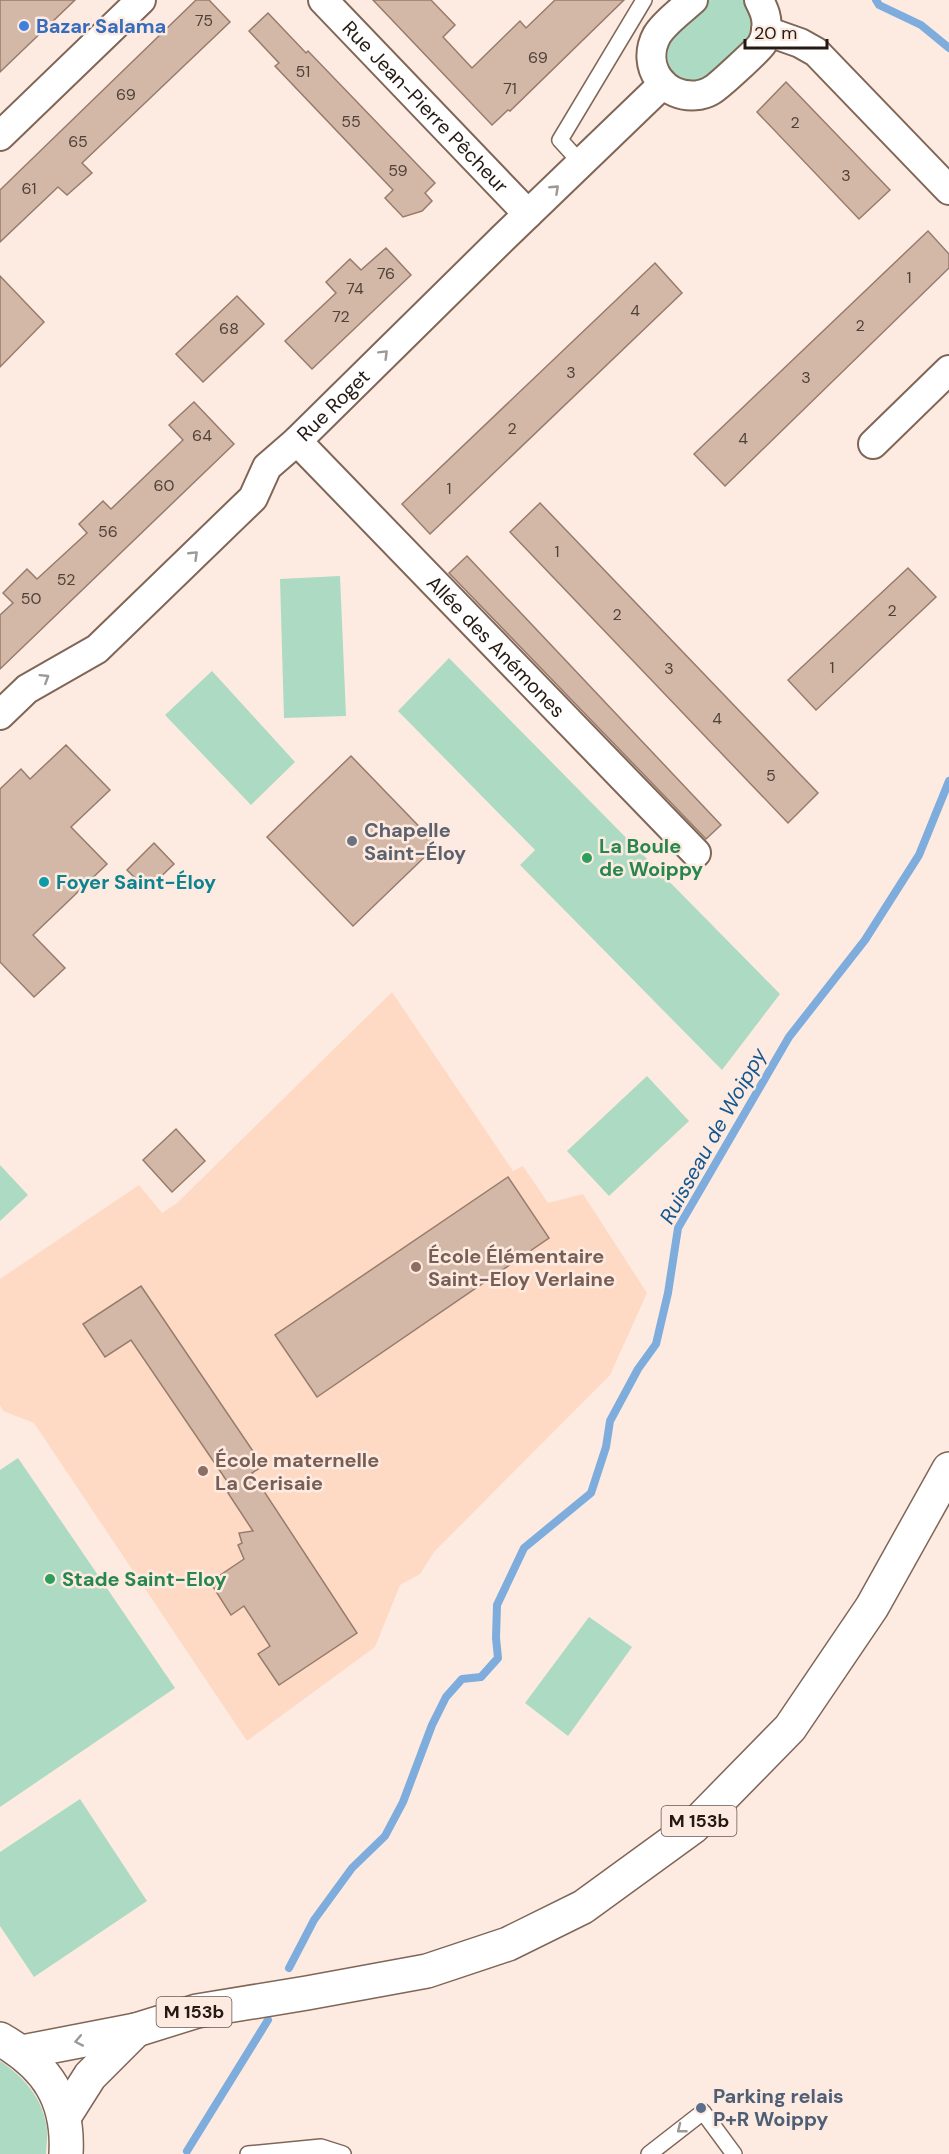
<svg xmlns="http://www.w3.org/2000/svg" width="949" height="2154" viewBox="0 0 949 2154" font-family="'DM Sans',sans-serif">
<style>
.built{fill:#fedac4}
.green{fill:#addac3}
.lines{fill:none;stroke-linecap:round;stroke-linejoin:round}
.stream{stroke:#7eacdc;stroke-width:8}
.building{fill:#d4b8a7;stroke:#977c6d;stroke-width:1.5}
.lane-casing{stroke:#7f6657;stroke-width:18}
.street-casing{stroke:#7f6657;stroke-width:32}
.primary-casing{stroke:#7f6657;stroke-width:36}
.lane{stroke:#fff;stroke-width:15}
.street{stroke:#fff;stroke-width:28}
.primary{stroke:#fff;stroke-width:33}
.oneway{stroke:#9c9895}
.shop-dot{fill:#3f7fe0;stroke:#fdebe1;stroke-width:2}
.worship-dot{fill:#6b7280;stroke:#fdebe1;stroke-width:2}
.leisure-dot{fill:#2e9e5b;stroke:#fdebe1;stroke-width:2}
.culture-dot{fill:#0f9aa8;stroke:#fdebe1;stroke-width:2}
.education-dot{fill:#8d6e63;stroke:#fdebe1;stroke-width:2}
.service-dot{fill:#5c6f8a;stroke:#fdebe1;stroke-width:2}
.labels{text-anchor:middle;stroke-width:5;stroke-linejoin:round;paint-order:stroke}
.number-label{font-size:16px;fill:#504138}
.shield{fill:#fdebe1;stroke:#655851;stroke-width:1.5}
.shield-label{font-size:18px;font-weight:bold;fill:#241913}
.shop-label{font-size:20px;font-weight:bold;fill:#366cbe;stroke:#fdebe1;text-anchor:start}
.street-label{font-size:20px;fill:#241913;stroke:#fdebe1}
.worship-label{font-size:20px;font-weight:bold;fill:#5b616d;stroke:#fdebe1;text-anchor:start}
.leisure-label{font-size:20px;font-weight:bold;fill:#27864d;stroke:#fdebe1;text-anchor:start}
.culture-label{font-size:20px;font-weight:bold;fill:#0d838f;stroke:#fdebe1;text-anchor:start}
.education-label{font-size:20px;font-weight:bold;fill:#785e54;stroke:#fdebe1;text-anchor:start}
.service-label{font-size:20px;font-weight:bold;fill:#4e5e75;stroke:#fdebe1;text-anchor:start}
.water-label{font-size:21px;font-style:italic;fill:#125791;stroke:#fdebe1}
</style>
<rect width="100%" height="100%" fill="#fdebe1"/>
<path class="built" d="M392 992 513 1171 523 1166 548 1203 583 1194 647 1293 610 1375 434 1552 420 1574 400 1585 375 1647 247 1741 34 1423 3 1411 0 1405V1279L139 1185 162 1213 177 1203Z"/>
<g class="green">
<path d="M707 0H746L757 31 706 83 670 80 662 47 666 39Z"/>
<path d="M340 576 346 716 284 718 280 579Z"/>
<path d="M449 658 780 994 722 1070 520 865 535 850 398 711Z"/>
<path d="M212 671 295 762 251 805 165 715Z"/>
<path d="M647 1076 689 1121 609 1196 567 1151Z"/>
<path d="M0 1165 28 1195 0 1221Z"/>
<path d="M18 1458 175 1688 0 1807V1470Z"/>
<path d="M589 1617 632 1647 568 1736 525 1703Z"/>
<path d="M80 1799 147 1901 34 1977 0 1926V1852Z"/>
<path d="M0 2061C24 2077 44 2099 47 2130 48 2138 46 2146 46 2154H0Z"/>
</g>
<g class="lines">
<g class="stream">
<path d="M876 0 879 5 921 25 949 48"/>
<path d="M289 1968 314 1920 352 1868 385 1836 403 1802 432 1725 446 1697 462 1679 481 1677 498 1658 496 1638 497 1605 524 1548 591 1493 606 1447 610 1421 638 1369 656 1344 668 1293 678 1228 789 1037 865 940 919 855 949 781"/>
<path d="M187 2151 268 2020"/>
</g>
</g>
<g class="building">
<path d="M0 0H75L0 72Z"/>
<path d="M196 0H209L230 22 82 163 92 173 67 195 58 187 0 242V190Z"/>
<path d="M373 0H431L455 25 443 37 472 68 520 21 526 28 555 0H624L510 111 508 110 492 125Z"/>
<path d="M268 13 306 53 308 51 435 183 425 193 432 201 422 211 403 217 385 198 393 190 275 66 279 63 249 31Z"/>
<path d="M786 82 890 190 859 219 757 112Z"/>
<path d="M928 231 949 254V268L725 486 694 454Z"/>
<path d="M386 248 411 275 312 369 285 341 336 293 326 282 350 259 361 270Z"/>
<path d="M655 263 682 293 430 534 402 504Z"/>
<path d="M0 276 44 322 0 367Z"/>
<path d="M237 296 264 324 203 382 176 354Z"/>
<path d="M194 402 234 444 0 669V615L13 603 3 593 27 569 37 579 87 533 79 524 103 501 111 509 183 440 169 425Z"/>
<path d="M540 503 818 793 788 823 510 532Z"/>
<path d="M467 556 721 825 706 839 449 573Z"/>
<path d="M908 568 936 597 816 710 788 680Z"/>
<path d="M66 745 110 790 71 827 107 864 33 935 65 968 34 997 0 962V789L21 769 30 779Z"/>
<path d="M351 756 437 845 353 926 267 837Z"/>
<path d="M154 843 174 864 147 890 127 870Z"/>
<path d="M176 1129 205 1161 172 1192 143 1160Z"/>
<path d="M508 1177 549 1238 317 1397 275 1335Z"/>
<path d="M141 1286 263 1466 252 1473 357 1633 279 1685 258 1654 270 1646 244 1606 231 1615 210 1582 244 1559 238 1545 242 1543 239 1533 253 1531 228 1493 233 1490 131 1340 105 1357 83 1324Z"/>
</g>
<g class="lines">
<defs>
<g id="lane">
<path d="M581 163 560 140 644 0"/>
<path d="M248 2154 321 2147 343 2154"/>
<path d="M649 2154 703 2112 734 2154"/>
</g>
<g id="street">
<path id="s1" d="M323 0 528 214"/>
<path d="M693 0C682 10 665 22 657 35 640 66 664 100 699 95 703 94 708 93 712 90 718 87 759 49 762 44 764 40 766 34 766 30 768 18 764 10 759 0"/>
<path d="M766 31 800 43 816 52 949 190"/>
<path d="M0 136 141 0"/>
<path id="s2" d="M297 441 696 853"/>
<path d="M873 444 949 370"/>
<path id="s3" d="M0 715 27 689 97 649 253 498 267 467 297 441 504 237 663 84"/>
</g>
<g id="primary">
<path d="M0 2039C47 2066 69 2099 66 2154"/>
<path d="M22 2052 136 2030 197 2011 307 1993 427 1971 508 1944 583 1907 693 1827 790 1728 872 1607 949 1469"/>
<path d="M64 2117 90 2076 136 2030"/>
</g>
</defs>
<use href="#lane" class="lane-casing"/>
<use href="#street" class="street-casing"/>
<use href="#primary" class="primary-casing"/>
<use href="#lane" class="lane"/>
<use href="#street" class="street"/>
<use href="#primary" class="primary"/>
</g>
<defs><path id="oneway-chevron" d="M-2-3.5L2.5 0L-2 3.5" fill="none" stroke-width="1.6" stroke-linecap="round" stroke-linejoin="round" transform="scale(1.5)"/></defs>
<g class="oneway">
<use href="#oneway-chevron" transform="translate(555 189) rotate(-43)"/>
<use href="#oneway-chevron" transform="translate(384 354) rotate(-45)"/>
<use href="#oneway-chevron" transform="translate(194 555) rotate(-44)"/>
<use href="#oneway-chevron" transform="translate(45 678) rotate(-32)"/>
<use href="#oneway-chevron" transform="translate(79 2041) rotate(169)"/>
<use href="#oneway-chevron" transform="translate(681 2129) rotate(142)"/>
</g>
<circle class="shop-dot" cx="24" cy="26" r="6"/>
<circle class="worship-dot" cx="352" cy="841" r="6"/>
<g class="leisure-dot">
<circle cx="587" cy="858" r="6"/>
<circle cx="50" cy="1579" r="6"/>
</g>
<circle class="culture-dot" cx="44" cy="882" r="6"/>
<g class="education-dot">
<circle cx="416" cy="1267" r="6"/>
<circle cx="203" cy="1471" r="6"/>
</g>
<circle class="service-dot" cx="701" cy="2108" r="6"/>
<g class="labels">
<g class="number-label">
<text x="204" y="26">75</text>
<text x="538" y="63">69</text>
<text x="303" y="77">51</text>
<text x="510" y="94">71</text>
<text x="126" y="100">69</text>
<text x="351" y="127">55</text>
<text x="795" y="128">2</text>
<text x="78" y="147">65</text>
<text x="398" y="176">59</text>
<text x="846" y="181">3</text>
<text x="29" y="194">61</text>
<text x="386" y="279">76</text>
<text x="909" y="283">1</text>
<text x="355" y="294">74</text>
<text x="635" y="316">4</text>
<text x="341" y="322">72</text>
<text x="860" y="331">2</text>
<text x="229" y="334">68</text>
<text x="571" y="378">3</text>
<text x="806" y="383">3</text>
<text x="512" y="434">2</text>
<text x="202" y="441">64</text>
<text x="743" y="444">4</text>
<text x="164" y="491">60</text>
<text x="449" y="494">1</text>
<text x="108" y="537">56</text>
<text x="557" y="557">1</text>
<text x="66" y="585">52</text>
<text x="31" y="604">50</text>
<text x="892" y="616">2</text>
<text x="617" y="620">2</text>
<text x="832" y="673">1</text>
<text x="669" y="674">3</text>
<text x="717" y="724">4</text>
<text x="771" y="781">5</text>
</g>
<g class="shield">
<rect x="661.5" y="1806" width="75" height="30" rx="4.5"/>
<rect x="156.5" y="1997" width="75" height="30" rx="4.5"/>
</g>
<g class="shield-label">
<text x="699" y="1827">M 153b</text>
<text x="194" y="2018">M 153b</text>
</g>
<g class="shop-label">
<text x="36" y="33">Bazar Salama</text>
</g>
<g class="street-label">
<text dy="7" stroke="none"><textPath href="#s1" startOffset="148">Rue Jean-Pierre Pêcheur</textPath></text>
<text dy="7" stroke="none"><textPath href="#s3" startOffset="460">Rue Roget</textPath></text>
<text dy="7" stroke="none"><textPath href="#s2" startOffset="286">Allée des Anémones</textPath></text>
</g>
<g class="worship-label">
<text x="364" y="837">Chapelle<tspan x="364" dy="23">Saint-Éloy</tspan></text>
</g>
<g class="leisure-label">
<text x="599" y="853">La Boule<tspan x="599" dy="23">de Woippy</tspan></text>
<text x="62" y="1586">Stade Saint-Eloy</text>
</g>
<g class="culture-label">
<text x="56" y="889">Foyer Saint-Éloy</text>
</g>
<g class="education-label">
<text x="428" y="1263">École Élémentaire<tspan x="428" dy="23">Saint-Eloy Verlaine</tspan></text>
<text x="215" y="1467">École maternelle<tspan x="215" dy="23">La Cerisaie</tspan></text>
</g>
<g class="service-label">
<text x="713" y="2103">Parking relais<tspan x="713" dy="23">P+R Woippy</tspan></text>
</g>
<g class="water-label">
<text transform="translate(713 1136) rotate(-61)" y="7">Ruisseau de Woippy</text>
</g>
</g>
<path d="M745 39v9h82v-9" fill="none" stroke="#241913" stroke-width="3"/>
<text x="754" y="39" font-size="18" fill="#241913" stroke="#fdebe1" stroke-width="4.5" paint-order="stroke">20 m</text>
</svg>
